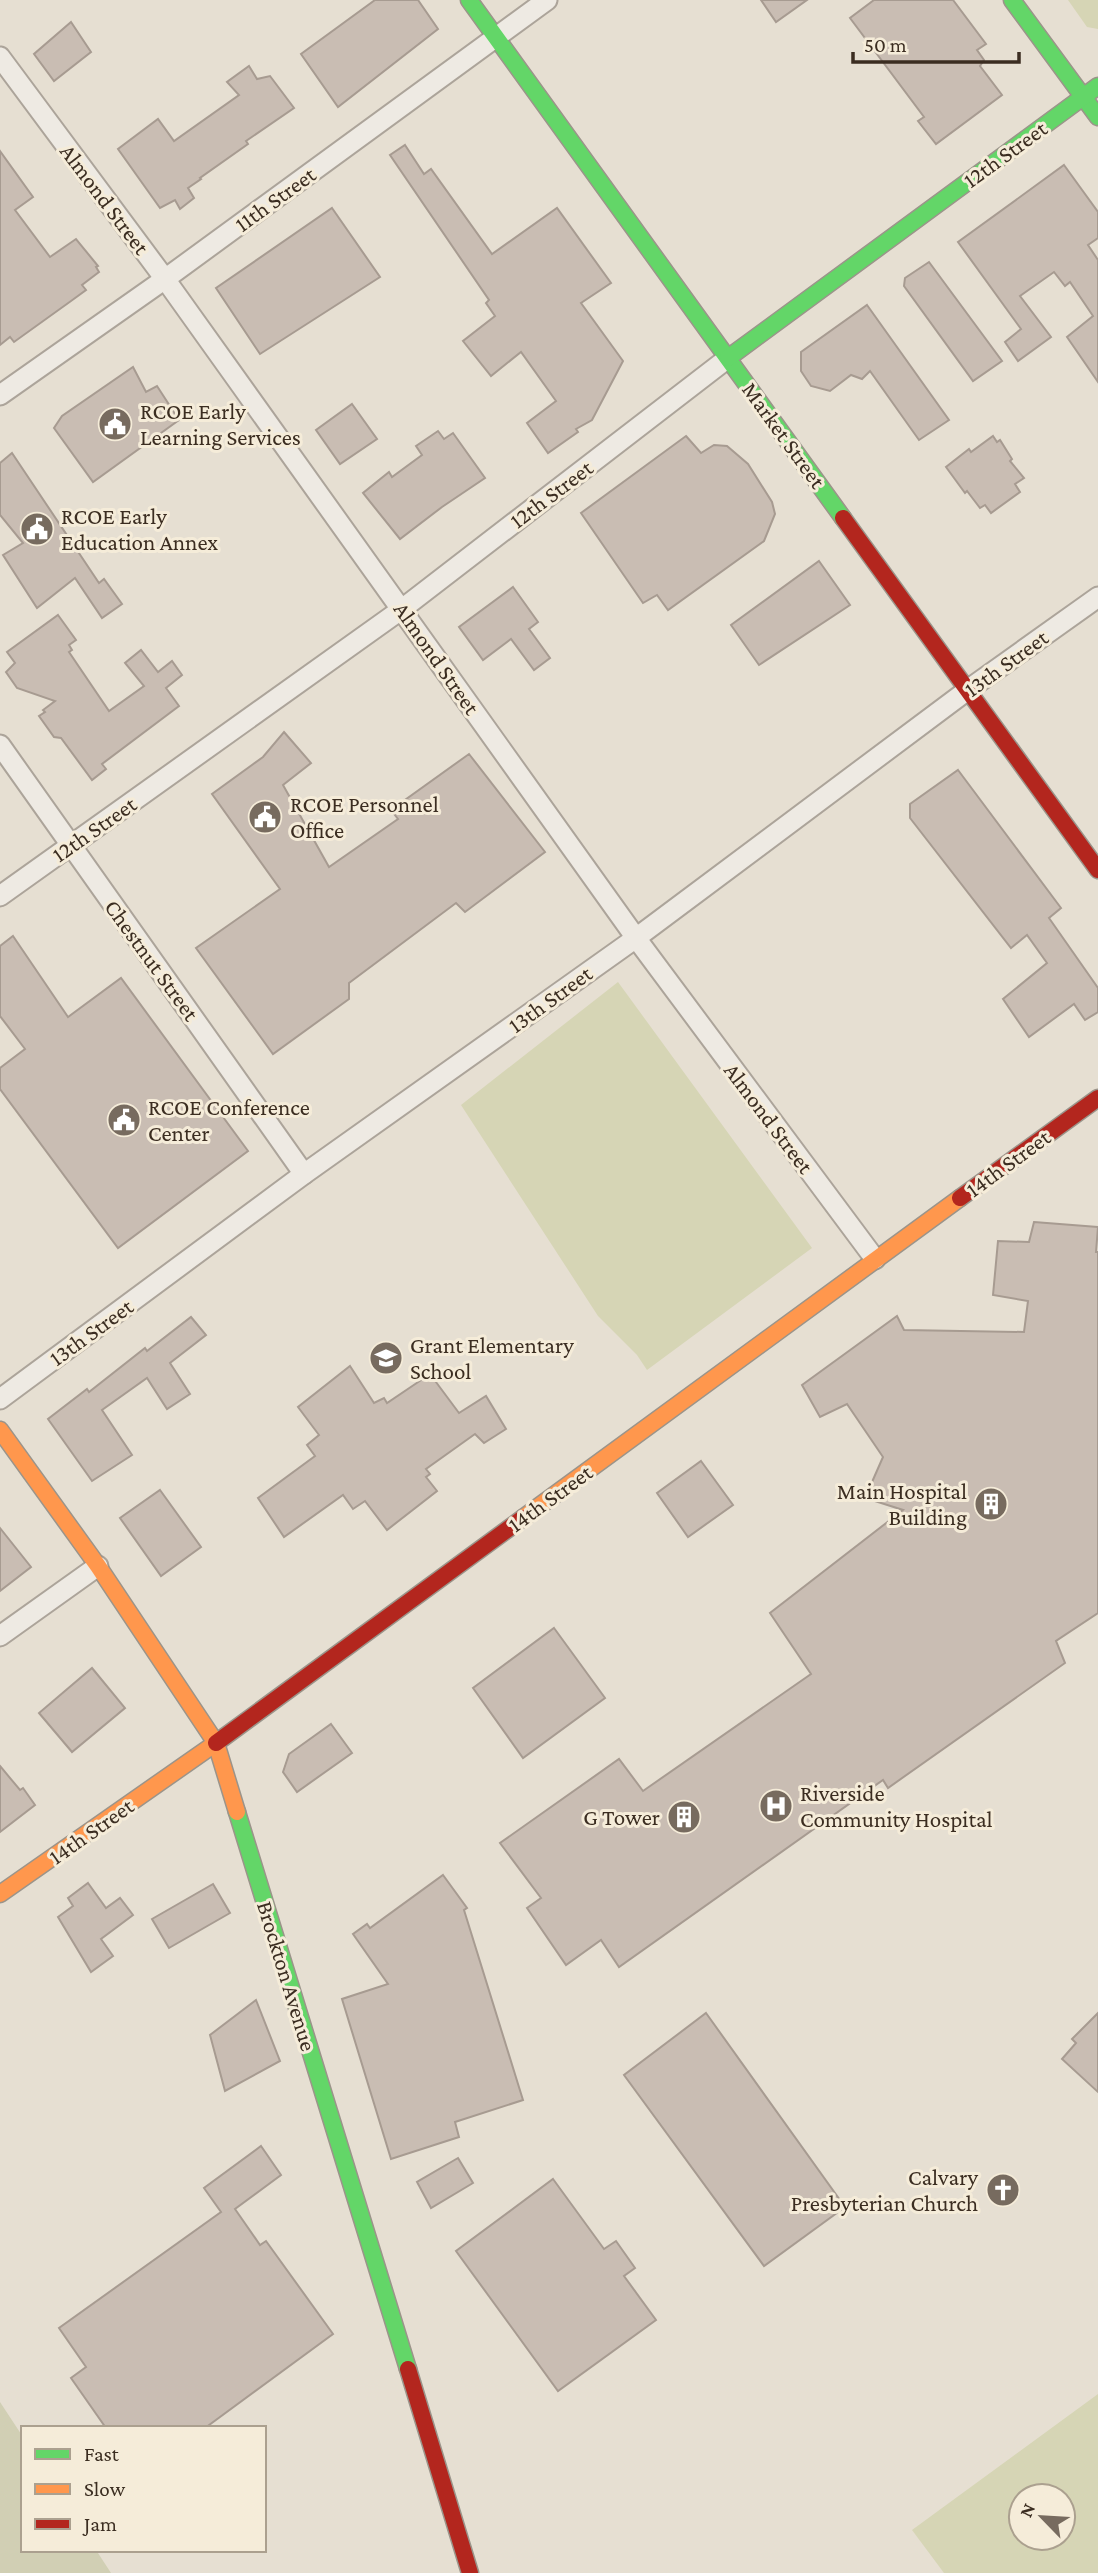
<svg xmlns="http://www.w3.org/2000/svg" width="1098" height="2573" viewBox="0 0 1098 2573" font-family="'Crimson Pro',serif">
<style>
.green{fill:#d6d5b5;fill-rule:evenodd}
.cemetery{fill:#d1cfb4}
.building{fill:#c9bdb3;stroke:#a79b91;stroke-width:2}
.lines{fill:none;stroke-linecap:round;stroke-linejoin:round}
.street-casing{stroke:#aca49a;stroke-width:23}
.fast-casing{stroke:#9b948a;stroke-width:19}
.slow-casing{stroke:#9b948a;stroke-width:19}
.jam-casing{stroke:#9b948a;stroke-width:19}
.street{stroke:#eeeae3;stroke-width:19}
.fast{stroke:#63d668;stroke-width:16}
.slow{stroke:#ff974d;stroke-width:16}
.jam{stroke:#b3261e;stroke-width:16}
.labels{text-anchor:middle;stroke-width:6;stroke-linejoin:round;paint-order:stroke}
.street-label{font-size:23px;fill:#3b2d21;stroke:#f5ecd9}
.poi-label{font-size:23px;fill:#3b2d21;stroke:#f5ecd9;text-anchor:start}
</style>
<rect width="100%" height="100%" fill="#e6dfd2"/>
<g class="green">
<path d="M1068 0H1098V29L1087 27Z"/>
<path d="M618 982 812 1248 647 1370 637 1355 598 1316 461 1105Z"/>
<path d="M1098 2394V2573H944L912 2530ZM1063 2496V2538H1021V2496Z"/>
</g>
<path class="cemetery" d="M0 2402 23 2437V2550H96L111 2573H0Z"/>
<g class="building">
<path d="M375 0H418L438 29 338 107 301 54Z"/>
<path d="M761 0H807L776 22Z"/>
<path d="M874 0H953L986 44 977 50 984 60 980 66 1002 95 936 144 918 121 924 117 850 18Z"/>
<path d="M71 22 91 52 54 81 34 54Z"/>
<path d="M249 66 257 79 270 76 294 108 246 141 248 144 200 178 201 179 188 188 194 198 180 209 175 200 160 208 118 149 158 119 174 141 239 95 227 82Z"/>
<path d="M405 145 424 174 431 169 492 254 557 208 611 283 581 303 623 361 592 420 576 429 578 432 548 453 527 423 556 401 521 352 491 376 463 341 495 316 486 303 489 300 390 155Z"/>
<path d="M0 151 33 197 15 210 50 257 76 239 98 266 96 267 99 272 82 285 86 290 71 301 14 342 10 337 0 345Z"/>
<path d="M1064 165 1098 212V238L1088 245 1098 260V382L1067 337 1093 316 1070 282 1065 286 1054 272 1020 296 1051 337 1018 361 1005 342 1021 329 958 242Z"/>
<path d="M332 208 380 277 260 354 216 288Z"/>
<path d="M929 262 1002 361 973 381 904 286 905 278Z"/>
<path d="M867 305 949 420 919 440 870 371 862 379 851 375 830 391 811 386 801 371V352Z"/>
<path d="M133 367 146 392 157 386 179 420 93 482 54 428 62 416Z"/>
<path d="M352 404 377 439 340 464 316 430Z"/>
<path d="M438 431 444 439 453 433 485 478 442 507 400 539 363 493 389 472 392 477 422 455 416 446Z"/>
<path d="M686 436 701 453 714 445 727 446 748 464 772 502 775 514 764 541 668 610 657 595 643 603 581 513Z"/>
<path d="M993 436 997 442 1000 440 1012 459 1010 461 1024 478 1015 484 1020 492 991 513 985 505 980 508 967 491 965 493 946 467 969 449 971 452Z"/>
<path d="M12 453 99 583 104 579 122 604 102 618 75 578 37 608 3 555 23 543 0 515V463Z"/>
<path d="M819 561 850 605 759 665 731 625Z"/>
<path d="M513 587 538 622 529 629 550 658 534 670 511 639 483 660 459 627Z"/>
<path d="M58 615 76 640 69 645 72 650 69 652 109 711 144 686 125 663 141 650 158 672 172 661 182 675 166 688 179 706 102 764 106 769 92 780 61 738 54 737 39 716 45 712 43 710 55 701 17 688 6 672 15 663 7 652Z"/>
<path d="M284 732 311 763 283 785 329 867 398 819 391 810 469 754 545 852 465 912 456 903 349 983V999L273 1054 196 948 280 889 212 794 263 757Z"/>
<path d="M958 770 1061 908 1049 918 1098 988V1012L1085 1020 1074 1004 1029 1037 1003 999 1047 963 1027 935 1011 948 910 818V804Z"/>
<path d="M13 936 68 1017 121 978 248 1151 118 1248 0 1089V1068L25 1049 0 1016V946Z"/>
<path d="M1034 1222 1098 1227 1096 1252H1098V1613L1056 1641 1065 1663 888 1788 883 1780 619 1967 601 1940 566 1965 527 1908 541 1898 500 1843 619 1759 643 1791 811 1674 770 1613 903 1510 865 1498 883 1457 847 1404 820 1417 802 1385 897 1316 904 1330 1024 1332 1028 1301 993 1295 998 1241 1029 1242Z"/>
<path d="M191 1317 206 1335 170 1363 190 1394 167 1409 147 1378 102 1410 132 1455 92 1481 48 1419 87 1389 89 1392 145 1348 147 1351Z"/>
<path d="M350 1366 374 1403 384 1398 387 1403 430 1374 459 1413 486 1396 506 1429 484 1443 475 1434 426 1469 430 1474 426 1477 437 1491 387 1530 365 1501 353 1509 343 1495 284 1537 258 1498 315 1456 307 1445 319 1435 298 1407Z"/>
<path d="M701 1461 733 1505 688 1537 657 1493Z"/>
<path d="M160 1490 201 1547 161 1576 120 1518Z"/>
<path d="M0 1528 31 1567 0 1591Z"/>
<path d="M554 1628 605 1698 523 1758 473 1688Z"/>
<path d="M92 1668 125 1708 72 1752 39 1713Z"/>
<path d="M331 1724 352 1753 297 1792 283 1772 289 1754Z"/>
<path d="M0 1766 20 1790 23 1788 35 1805 0 1832Z"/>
<path d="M443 1875 467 1908 464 1910 523 2100 455 2122 459 2137 391 2159 342 1999 388 1984 353 1934 367 1924 370 1928Z"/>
<path d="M88 1883 106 1908 120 1898 133 1915 101 1939 113 1956 91 1972 58 1917 73 1906 68 1898Z"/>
<path d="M213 1884 230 1913 169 1948 152 1919Z"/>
<path d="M256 2000 280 2061 225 2091 210 2035Z"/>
<path d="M706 2013 845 2207 764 2266 624 2075Z"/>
<path d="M1098 2013V2092L1062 2059 1076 2043 1072 2039Z"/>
<path d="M261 2146 281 2175 235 2209 260 2245 266 2241 333 2334 205 2428H106L71 2378 86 2367 59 2328 221 2212 204 2188Z"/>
<path d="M458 2158 473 2183 431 2208 417 2182Z"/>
<path d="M553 2179 604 2249 616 2241 635 2268 624 2276 656 2320 558 2391 456 2251Z"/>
</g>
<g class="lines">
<defs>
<g id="street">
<path d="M0 57 165 279 636 938 875 1259"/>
<path d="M0 395 165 279 547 0"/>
<path d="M0 745 304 1174"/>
<path d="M0 896 402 609 728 358"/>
<path d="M0 1399 304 1174 636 938 969 689 1098 597"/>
<path d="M0 1636 98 1566"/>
</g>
<g id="fast">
<path d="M469 0 843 518"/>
<path d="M1012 0 1098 117"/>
<path d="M728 358 1098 86"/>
<path d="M237 1812 408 2369"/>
</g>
<g id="slow">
<path d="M0 1430 98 1566 216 1743 237 1812"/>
<path d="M523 1518 960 1198"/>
<path d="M0 1894 216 1743"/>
</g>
<g id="jam">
<path d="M843 518 1098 870"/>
<path d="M960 1198 1098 1098"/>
<path d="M216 1743 523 1518"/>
<path d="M408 2369 470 2573"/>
</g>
</defs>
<use href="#street" class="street-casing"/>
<use href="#fast" class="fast-casing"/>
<use href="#slow" class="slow-casing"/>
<use href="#jam" class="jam-casing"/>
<use href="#street" class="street"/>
<use href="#fast" class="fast"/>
<use href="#slow" class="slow"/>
<use href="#jam" class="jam"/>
</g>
<defs>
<symbol id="civic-disc" viewBox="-11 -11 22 22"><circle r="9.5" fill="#776b5f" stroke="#f5ecd9"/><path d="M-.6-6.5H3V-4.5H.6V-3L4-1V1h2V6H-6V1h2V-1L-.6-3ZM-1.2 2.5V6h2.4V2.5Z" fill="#fff"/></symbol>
<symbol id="school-disc" viewBox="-11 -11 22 22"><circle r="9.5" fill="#776b5f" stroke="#f5ecd9"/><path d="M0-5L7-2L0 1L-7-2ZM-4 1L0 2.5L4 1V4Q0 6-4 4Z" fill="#fff"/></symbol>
<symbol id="building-disc" viewBox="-11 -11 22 22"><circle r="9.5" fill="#776b5f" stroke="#f5ecd9"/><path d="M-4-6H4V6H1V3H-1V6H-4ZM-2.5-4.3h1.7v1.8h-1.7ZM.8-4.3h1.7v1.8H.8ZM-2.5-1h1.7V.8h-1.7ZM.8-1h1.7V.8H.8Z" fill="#fff"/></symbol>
<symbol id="hospital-disc" viewBox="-11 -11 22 22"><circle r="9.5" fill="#776b5f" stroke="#f5ecd9"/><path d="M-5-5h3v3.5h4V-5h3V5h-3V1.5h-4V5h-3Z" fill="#fff"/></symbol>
<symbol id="church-disc" viewBox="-11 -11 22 22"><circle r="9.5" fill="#776b5f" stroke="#f5ecd9"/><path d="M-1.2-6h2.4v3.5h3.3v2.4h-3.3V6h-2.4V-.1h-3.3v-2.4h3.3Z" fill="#fff"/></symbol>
</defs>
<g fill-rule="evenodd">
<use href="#civic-disc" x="96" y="405" width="38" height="38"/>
<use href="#civic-disc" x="18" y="510" width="38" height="38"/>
<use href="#civic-disc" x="246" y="798" width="38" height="38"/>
<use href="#civic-disc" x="105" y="1101" width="38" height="38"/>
<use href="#school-disc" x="367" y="1339" width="38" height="38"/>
<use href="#building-disc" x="972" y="1485" width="38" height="38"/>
<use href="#hospital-disc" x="757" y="1787" width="38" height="38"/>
<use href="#building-disc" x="665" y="1798" width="38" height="38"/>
<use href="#church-disc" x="984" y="2171" width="38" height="38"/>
</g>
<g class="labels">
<g class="street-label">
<text transform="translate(1005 154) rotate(-36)" y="8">12th Street</text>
<text transform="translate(105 199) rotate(53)" y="8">Almond Street</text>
<text transform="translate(275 199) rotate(-36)" y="8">11th Street</text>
<text transform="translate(784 435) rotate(54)" y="8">Market Street</text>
<text transform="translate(551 494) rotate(-37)" y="8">12th Street</text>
<text transform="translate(437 658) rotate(55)" y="8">Almond Street</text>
<text transform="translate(1006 663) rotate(-36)" y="8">13th Street</text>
<text transform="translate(94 829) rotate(-35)" y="8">12th Street</text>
<text transform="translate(152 960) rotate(54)" y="8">Chestnut Street</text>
<text transform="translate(550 999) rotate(-36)" y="8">13th Street</text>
<text transform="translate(769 1118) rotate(53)" y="8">Almond Street</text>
<text transform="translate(1008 1163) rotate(-36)" y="8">14th Street</text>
<text transform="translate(91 1332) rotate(-36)" y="8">13th Street</text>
<text transform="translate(550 1498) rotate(-36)" y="8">14th Street</text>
<text transform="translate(91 1831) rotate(-35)" y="8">14th Street</text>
<text transform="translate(287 1976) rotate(73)" y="8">Brockton Avenue</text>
</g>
<g class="poi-label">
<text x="140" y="419">RCOE Early<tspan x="140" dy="26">Learning Services</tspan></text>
<text x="61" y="524">RCOE Early<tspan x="61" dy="26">Education Annex</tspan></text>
<text x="290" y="812">RCOE Personnel<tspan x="290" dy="26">Office</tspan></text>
<text x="148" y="1115">RCOE Conference<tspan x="148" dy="26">Center</tspan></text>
<text x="410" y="1353">Grant Elementary<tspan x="410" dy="26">School</tspan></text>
<text x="967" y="1499" text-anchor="end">Main Hospital<tspan x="967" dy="26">Building</tspan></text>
<text x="800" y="1801">Riverside<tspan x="800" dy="26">Community Hospital</tspan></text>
<text x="660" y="1825" text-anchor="end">G Tower</text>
<text x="978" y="2185" text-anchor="end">Calvary<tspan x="978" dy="26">Presbyterian Church</tspan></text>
</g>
</g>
<rect x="21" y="2426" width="245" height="126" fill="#f5ecd9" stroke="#aba08f" stroke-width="2"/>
<rect x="35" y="2449" width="35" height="10" fill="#63d668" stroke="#aba08f" stroke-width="2"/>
<text x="84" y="2461" font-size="21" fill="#3b2d21">Fast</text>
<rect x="35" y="2484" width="35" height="10" fill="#ff974d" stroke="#aba08f" stroke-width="2"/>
<text x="84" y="2496" font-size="21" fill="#3b2d21">Slow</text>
<rect x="35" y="2519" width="35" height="10" fill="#b3261e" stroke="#aba08f" stroke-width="2"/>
<text x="84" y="2531" font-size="21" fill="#3b2d21">Jam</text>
<g transform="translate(1042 2517) rotate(295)"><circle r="33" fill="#f5ecd9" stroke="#aba08f" stroke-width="2"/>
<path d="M0-5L12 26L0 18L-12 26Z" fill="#776b5f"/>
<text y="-10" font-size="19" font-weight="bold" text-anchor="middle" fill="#3b2d21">N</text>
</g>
<path d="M853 52v10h166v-10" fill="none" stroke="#3b2d21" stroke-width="3.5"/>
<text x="864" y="52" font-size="21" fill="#3b2d21" stroke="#f5ecd9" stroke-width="5" paint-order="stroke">50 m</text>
</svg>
